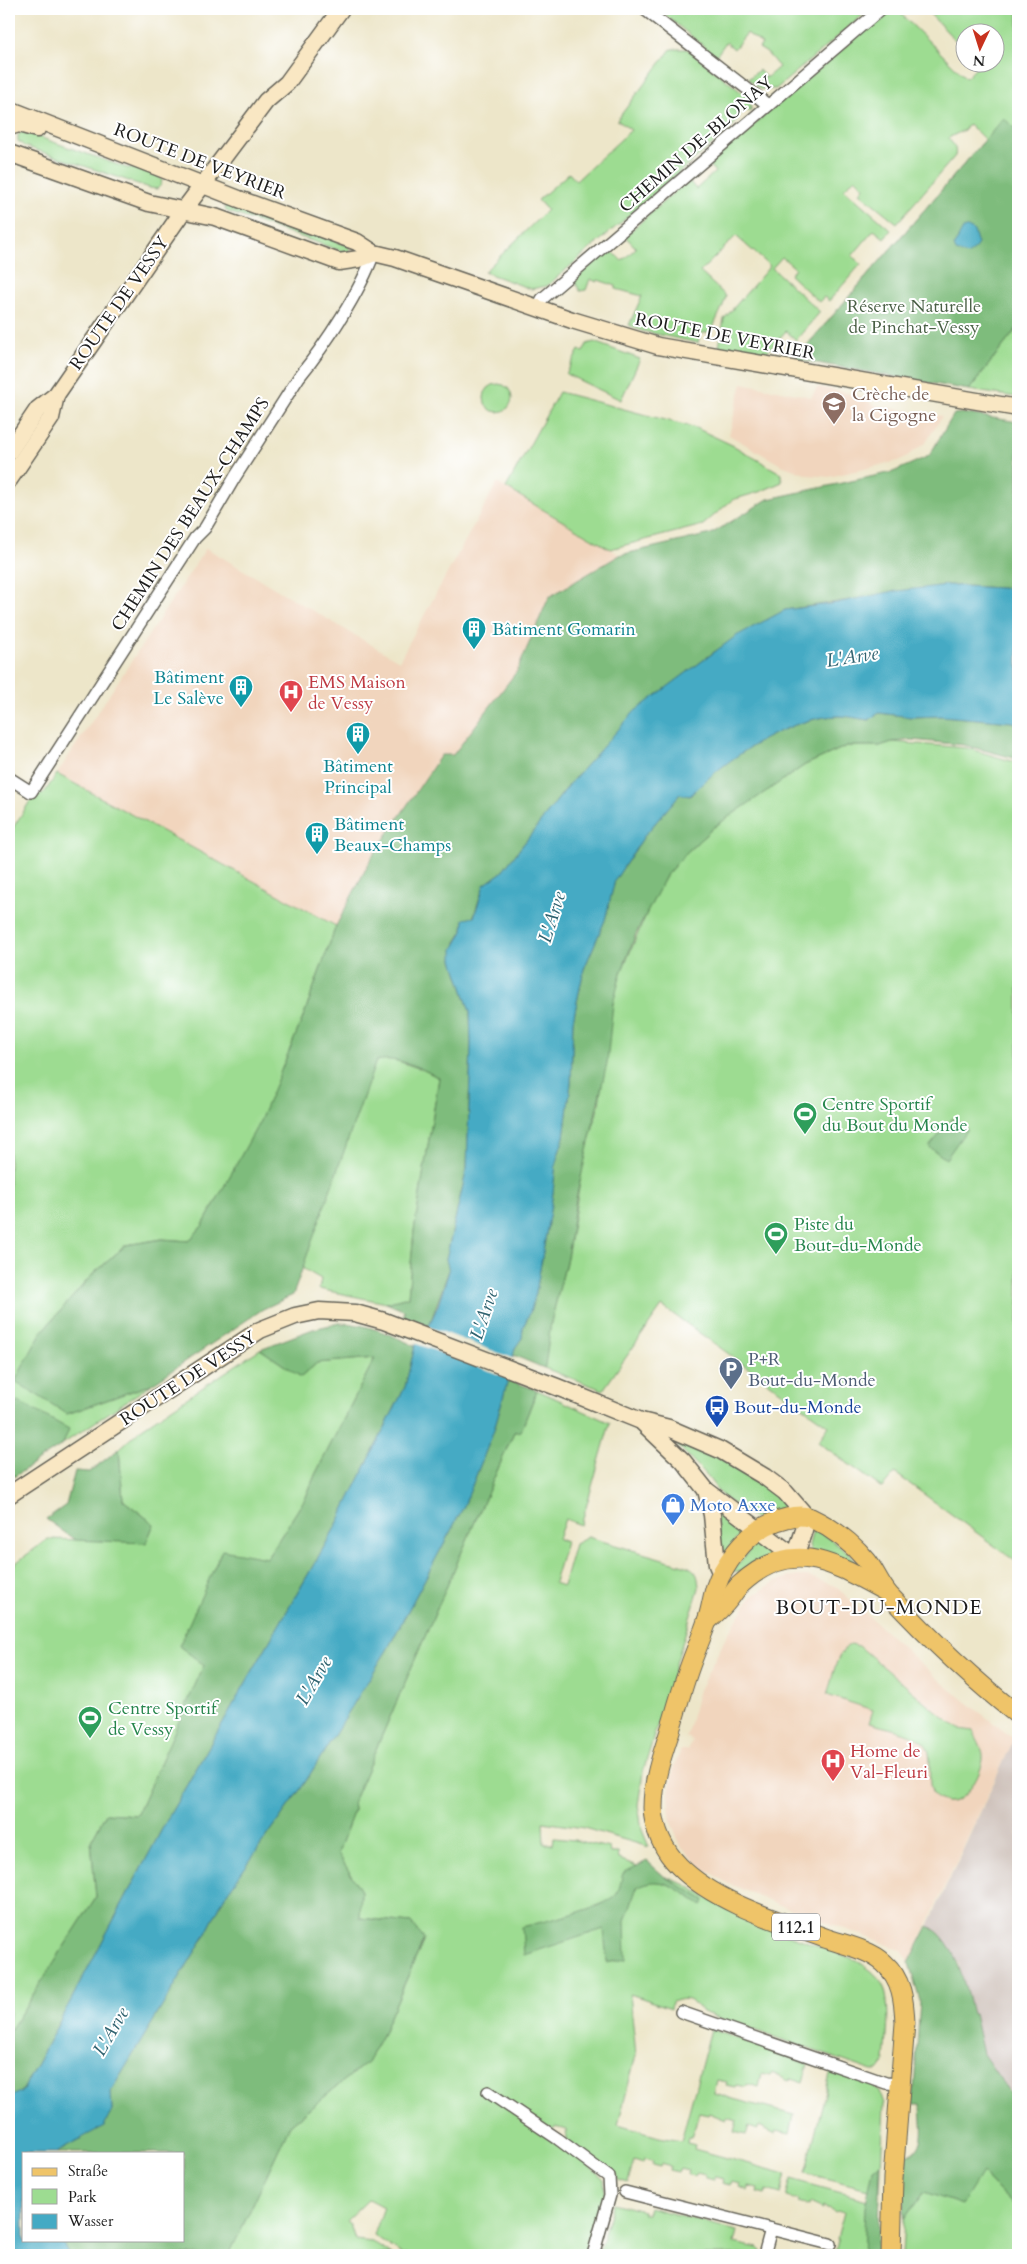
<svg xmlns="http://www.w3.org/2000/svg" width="1027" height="2264" viewBox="0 0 1027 2264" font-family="Cardo,serif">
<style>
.built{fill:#f1d5bd}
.industrial{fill:#cec1ba}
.green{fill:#9ddc91;stroke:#5c7c56}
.forest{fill:#7ebc7b;stroke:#4d6c4c}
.water{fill:#44aac4;stroke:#306370}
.pier{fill:#ede6c9}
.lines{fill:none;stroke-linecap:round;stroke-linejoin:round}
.street-casing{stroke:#656359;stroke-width:14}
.secondary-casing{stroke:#656359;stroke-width:19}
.primary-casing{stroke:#656359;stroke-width:21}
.street{stroke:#fff;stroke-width:11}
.secondary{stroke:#f9e7c3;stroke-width:16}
.primary{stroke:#efc469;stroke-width:19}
.labels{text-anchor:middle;stroke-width:4;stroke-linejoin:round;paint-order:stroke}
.shield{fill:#fff;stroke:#606060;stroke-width:1}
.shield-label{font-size:16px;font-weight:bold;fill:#1c1c1c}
.street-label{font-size:18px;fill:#1c1c1c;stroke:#fff}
.park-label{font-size:18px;fill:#495f45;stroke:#fff}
.education-label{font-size:18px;fill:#785e54;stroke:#fff;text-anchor:start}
.culture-label{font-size:18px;fill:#0d838f;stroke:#fff;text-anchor:start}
.health-label{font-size:18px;fill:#be3a42;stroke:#fff;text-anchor:start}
.leisure-label{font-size:18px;fill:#27864d;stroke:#fff;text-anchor:start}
.service-label{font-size:18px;fill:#4e5e75;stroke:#fff;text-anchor:start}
.transit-label{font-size:18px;fill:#164399;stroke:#fff;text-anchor:start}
.shop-label{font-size:18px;fill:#366cbe;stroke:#fff;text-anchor:start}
.water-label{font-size:19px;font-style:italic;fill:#306370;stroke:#fff}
.quarter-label{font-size:20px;letter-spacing:1px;fill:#1c1c1c;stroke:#fff}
</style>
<rect width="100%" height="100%" fill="#fff"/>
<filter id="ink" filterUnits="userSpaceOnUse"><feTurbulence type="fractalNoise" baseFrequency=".02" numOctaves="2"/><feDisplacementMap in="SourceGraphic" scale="10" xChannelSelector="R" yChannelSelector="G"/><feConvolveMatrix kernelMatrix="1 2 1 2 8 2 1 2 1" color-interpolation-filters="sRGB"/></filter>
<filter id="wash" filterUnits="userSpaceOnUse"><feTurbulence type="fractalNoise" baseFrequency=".0096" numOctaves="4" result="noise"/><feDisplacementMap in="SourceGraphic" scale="20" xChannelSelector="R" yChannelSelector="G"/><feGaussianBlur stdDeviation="1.12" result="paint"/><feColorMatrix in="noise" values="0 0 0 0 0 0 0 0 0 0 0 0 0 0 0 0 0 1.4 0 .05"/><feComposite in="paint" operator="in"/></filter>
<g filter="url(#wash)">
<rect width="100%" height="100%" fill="#ede6c9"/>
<g class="built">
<path d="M742 383 811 397 818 387 858 395 875 406 942 416 926 442 902 460 829 477 808 475 781 465 729 435Z"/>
<path d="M497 483 620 555 549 597 517 671 453 755H441L372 856 336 926 57 774 206 548 399 661Z"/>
<path d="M793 1576H808L835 1586 945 1685 1014 1739 909 1963 902 1950 780 1905 727 1883 700 1866 681 1846 671 1822 668 1798 674 1766 681 1750H687L692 1740 686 1737 699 1690 726 1637 751 1597 776 1581Z"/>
</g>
<path class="industrial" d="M1014 1739 1018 1742V2105L983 2054 974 2014 972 2015 959 1963 928 1926Z"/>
<g class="green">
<path d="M670 9H870L776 89H760L748 79 759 70 766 78 779 67 767 53 759 48 762 44 747 33 734 49 726 42 716 56 665 15Z"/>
<path d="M889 9H896L966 78 979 65 978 63 994 62V32H964V49L925 9H1018V280L795 359 985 140 969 124 964 130 948 138C953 144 957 148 955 156L897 223 860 193 864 187 855 178 844 189 891 230 884 238 874 230 852 256 861 264 829 301 824 297 819 302 790 275 795 268 782 257 772 268 820 312 796 340 786 331 764 355 719 347 724 319 770 266 736 236 700 272 726 296C723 309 716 318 712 331L700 334 698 343 642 331 629 325 642 296 616 289V286L598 280 597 282 590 279 586 290 580 291 574 280 610 249 622 261 636 248 625 236 688 180 696 189 715 172 708 164Z"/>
<path d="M671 49H687L750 99 751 110 742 111 733 126 724 134 547 286 531 289 484 272 547 210 538 200 569 173 576 181 631 130 617 120Z"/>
<path d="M22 131 127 168C139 168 154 170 162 180L161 185 157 189 150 188 24 146 18 141V135Z"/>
<path d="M226 203 347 245 350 248 348 252H344L226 211 225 208Z"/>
<path d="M1018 327V393L1016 397 969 390Z"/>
<path d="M594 342 640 359 621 400 566 374 579 350 583 352 587 344Z"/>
<circle cx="498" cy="398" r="14"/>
<path d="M559 392 696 428 734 446 782 474V482L762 491 732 500 703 525 610 549 506 488Z"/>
<path d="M892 742 967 748 1018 763V1563L895 1473 882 1488 818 1442 829 1426 662 1306 603 1390 544 1368 551 1322 567 1258 583 1165 599 1104 613 1003 621 973 652 901 667 874 687 852 714 827 767 790 805 765 847 746H880Z"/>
<path d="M57 774 336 926 302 1020 261 1120 203 1225 189 1241 162 1239 126 1245 91 1276 41 1333 67 1414 152 1384 9 1480V834L34 795 44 793Z"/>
<path d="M389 1058 424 1070 439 1078 414 1231 408 1297 386 1303 319 1289 321 1279 302 1268 376 1060Z"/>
<path d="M260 1349 301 1377 317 1363 375 1358 315 1475 306 1497 267 1558 179 1646 205 1665 137 1815 106 1813 91 1841 96 1897 9 2032V1568L48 1539 146 1542 154 1524 123 1500 119 1449 142 1428Z"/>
<path d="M537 1390 610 1423 581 1525 565 1519 558 1539 566 1542 554 1583 563 1586 575 1544 588 1537 687 1566C698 1571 698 1577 699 1588L643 1772 638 1805 642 1830 649 1847 584 1828 543 1822 544 1844H553L554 1838 574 1840 609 1848 610 1853H618L619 1859 684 1884 741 1917 856 1960C865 1966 873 1971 880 1980 893 1997 886 2041 885 2062L878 2071H873L702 2012C693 2000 687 1996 672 2002L671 2008 630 1994 636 2055 618 2125 659 2137 681 2141 711 2029 808 2064 803 2082 791 2078 789 2081 772 2073 771 2076 762 2074 759 2087 747 2084 746 2087 736 2085 735 2087 726 2085 727 2082 717 2080 714 2094 794 2115 790 2134 777 2131 776 2134 759 2126 758 2129 749 2126 746 2135 734 2132 737 2120 727 2117 726 2120 709 2113 708 2115 699 2113 692 2137H688L687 2143 695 2145 694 2149 786 2174 781 2194 767 2190 765 2194 757 2192 758 2188 749 2186 748 2190 739 2187 740 2184 731 2182 730 2185 722 2183 723 2179 714 2177 713 2180 705 2178V2175L697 2173 695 2176 687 2174 688 2170 680 2168 678 2172 669 2170 670 2166 662 2163 660 2167 652 2165 653 2161 644 2159 643 2163 634 2160 628 2183 617 2180V2176L567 2140 566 2130 555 2127 551 2130 604 2179 605 2197 589 2252C581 2259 572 2254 564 2249L556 2255H403L374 2235 384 2207 369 2199 346 2221 350 2224 355 2240 372 2242 392 2255H229L290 2125 367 2062 382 2035 424 1940 411 1923 359 1918 361 1891 337 1853 354 1810 353 1802 514 1432 521 1431Z"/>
<path d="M668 1436C697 1448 773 1476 785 1506L783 1510 755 1519 722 1496 704 1472Z"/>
<path d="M714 1505 747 1528 722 1555Z"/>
<path d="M813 1530H817L849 1553 864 1571 846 1559 811 1552 809 1545Z"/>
<path d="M761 1540 780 1555 746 1572 732 1571 757 1542Z"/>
<path d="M851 1644 859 1646 945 1719 960 1729 973 1731C978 1740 984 1750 983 1760 980 1778 961 1813 938 1799 921 1789 938 1755 923 1742 910 1731 885 1728 869 1723L873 1710 827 1695C833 1679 835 1652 851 1644Z"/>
<path d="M831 2070 869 2083 880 2092 884 2104 880 2192 805 2173Z"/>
<path d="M982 2173 1018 2210V2255H902L904 2219 924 2192Z"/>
<path d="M791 2179 867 2200 863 2255H851L836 2251 839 2240 837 2239 844 2212 837 2210 836 2212 823 2206V2209L810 2203 809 2206 798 2203V2200L786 2197Z"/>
<path d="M613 2203 643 2211V2214L647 2213 649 2207 737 2231 734 2243 758 2248 761 2251 760 2255H598Z"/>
</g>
<g class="forest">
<path d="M1004 118 1018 132V327L969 390 795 359Z"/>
<path d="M962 413 1018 422V589L947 585 785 610 714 652 635 712 572 781 502 872 484 885 473 918 464 920 463 931 456 942 453 960 470 1012 471 1044 467 1168 446 1259 449 1270 429 1326 403 1316 405 1311 386 1303 408 1297 414 1231 439 1078C421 1068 397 1056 376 1061L293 1295 263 1309 152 1384 67 1414 15 1381 41 1333 91 1276 126 1245 162 1239 189 1241 203 1225 260 1121 302 1020 336 926 372 857 441 755H453L517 671 549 597 620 555 711 534 768 499 893 472 929 456 954 414Z"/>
<path d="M879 713 911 717 941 716 1013 722 1018 724V759L964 745 912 740 892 742 880 746H847L805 765 714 827 687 852 667 874 636 934 621 973 613 1003 607 1063 576 1199 567 1258 551 1322 545 1366 544 1368 513 1355 515 1348 522 1338 523 1327 529 1315 536 1293 553 1193 556 1162 564 1137 571 1083 573 1021 584 969 605 920 615 880 645 835 680 794 690 796C722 760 789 716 839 716 848 715 859 719 869 720Z"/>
<path d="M953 1118 967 1129 946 1159 929 1147Z"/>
<path d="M339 1323C367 1323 391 1335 415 1346L405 1387 336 1526 169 1816 23 2090 9 2098V2032L96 1897 91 1841 106 1813 137 1815 204 1665 179 1646 222 1550 267 1558 306 1497 315 1475 375 1358 317 1363 301 1377 260 1349 313 1329Z"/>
<path d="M508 1380 537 1390 521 1431 514 1432 353 1802 354 1810 338 1853 361 1891 360 1918 411 1923 424 1939 382 2035 367 2062 290 2125 229 2255H69L61 2240H184V2153H57L112 2111 111 2091 204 1937 225 1896 304 1784 387 1650 464 1506 493 1433Z"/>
<path d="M17 1401 69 1429 63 1444 15 1476 9 1471V1429Z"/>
<path d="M119 1449 123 1500 154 1524 146 1543 75 1540 46 1519 66 1505 75 1471 89 1472Z"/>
<path d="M647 1861 665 1877 705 1900 702 1905C679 1891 663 1873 637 1887L625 1921 626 1959 607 1963 604 1929 524 1955 522 1927C540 1922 606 1908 616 1895 620 1890 621 1879 623 1873Z"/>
<path d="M928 1926C956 1938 965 1987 972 2014H974L983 2054 1018 2105V2210L982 2173 962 2205 924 2192 904 2219 906 2156C929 2150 921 2123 921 2105H913L920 2001 909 1963Z"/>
<path d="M880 2165 877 2255H863L865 2207 873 2169Z"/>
</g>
<g class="water">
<path d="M968 227 974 231 978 244 973 251 967 255 956 251 954 246 963 229Z"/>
<path d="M947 585 1018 589V724L1013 722 941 716 911 717 879 713 869 720C859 719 848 716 839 716 789 716 722 761 690 796L680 794 645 835 615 880 605 920 584 969 573 1021 571 1083 564 1137 556 1162 553 1193 536 1293 529 1315 523 1327 522 1338 515 1348 508 1380 493 1433 464 1506 387 1650 304 1784 225 1896 204 1937 111 2091 112 2111 104 2126 61 2149 57 2153H24V2240H61L69 2255H9V2098L23 2090 169 1816 336 1526 405 1387 415 1346 429 1326 438 1305 449 1271 446 1259 467 1168 471 1044 470 1012 453 960V949L463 931 464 919 474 917 484 885 502 872 572 781 635 711 736 636 785 610 836 603 889 592Z"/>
</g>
<path class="pier" d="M427 1326 515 1359 511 1379 414 1343Z"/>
</g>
<g filter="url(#ink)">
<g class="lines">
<defs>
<g id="street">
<path d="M644 9 768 105"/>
<path d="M538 308 542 299 881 9"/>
<path d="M9 778 31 792 195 538 205 528 235 477 299 377C326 344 360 292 374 253"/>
<path d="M681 2012 886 2083 900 2084"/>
<path d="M488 2092 558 2139 609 2177 610 2195 593 2255"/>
<path d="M625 2192 830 2244"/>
<path d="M764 2255 771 2229"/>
</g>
<g id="secondary">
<path d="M9 109 239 199 357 242 374 253 395 258 572 320 658 346 1018 408"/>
<path d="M9 127 19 124 37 129"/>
<path d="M9 153 149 203 215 217 339 262 359 259 374 253"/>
<path d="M9 452 38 409 56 395 183 211 266 101 287 83 341 9"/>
<path d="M9 480 51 418 56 395"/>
<path d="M706 1490 712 1515 717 1565 721 1574"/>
<path d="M9 1495 260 1330 295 1316 319 1311 355 1313 384 1321 557 1387 641 1421 669 1428 720 1450 765 1477 785 1492 806 1516 804 1530 795 1557 706 1490 683 1461 641 1421"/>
</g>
<g id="primary">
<path d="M707 1621C715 1614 723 1607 729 1599 733 1594 736 1588 741 1584 792 1537 833 1563 885 1591"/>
<path d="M891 2255 893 2178 905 2023C904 2000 902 1979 884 1963 870 1950 846 1945 828 1939 781 1922 715 1903 679 1866 664 1851 654 1830 653 1808 653 1782 661 1758 669 1734 676 1711 682 1688 690 1666 695 1652 701 1638 706 1624 713 1606 712 1588 723 1571 738 1545 757 1525 787 1518 794 1516 804 1515 811 1518 832 1528 852 1543 867 1561 875 1571 880 1585 889 1595 929 1638 972 1679 1018 1715"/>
</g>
</defs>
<use href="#street" class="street-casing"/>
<use href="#secondary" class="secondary-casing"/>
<use href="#primary" class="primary-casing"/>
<use href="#street" class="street"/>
<use href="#secondary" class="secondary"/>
<use href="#primary" class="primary"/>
</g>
</g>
<defs>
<symbol id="school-pin" viewBox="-11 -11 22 30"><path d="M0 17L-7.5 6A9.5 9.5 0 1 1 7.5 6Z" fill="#8d6e63" stroke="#fff"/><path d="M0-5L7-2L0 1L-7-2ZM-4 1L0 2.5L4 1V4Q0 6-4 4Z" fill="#fff"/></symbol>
<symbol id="building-pin" viewBox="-11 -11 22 30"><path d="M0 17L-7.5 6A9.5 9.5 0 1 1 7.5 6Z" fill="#0f9aa8" stroke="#fff"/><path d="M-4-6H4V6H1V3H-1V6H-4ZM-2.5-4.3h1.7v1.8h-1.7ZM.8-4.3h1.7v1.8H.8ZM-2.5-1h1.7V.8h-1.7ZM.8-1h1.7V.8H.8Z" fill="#fff"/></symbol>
<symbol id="hospital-pin" viewBox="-11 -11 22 30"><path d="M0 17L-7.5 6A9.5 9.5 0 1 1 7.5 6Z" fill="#e0444e" stroke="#fff"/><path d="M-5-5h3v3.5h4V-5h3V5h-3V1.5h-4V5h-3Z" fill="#fff"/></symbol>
<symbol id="stadium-pin" viewBox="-11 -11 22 30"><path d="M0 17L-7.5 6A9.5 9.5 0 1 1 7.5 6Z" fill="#2e9e5b" stroke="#fff"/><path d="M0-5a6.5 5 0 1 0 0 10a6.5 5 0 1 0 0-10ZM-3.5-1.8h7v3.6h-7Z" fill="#fff"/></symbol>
<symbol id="parking-pin" viewBox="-11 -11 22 30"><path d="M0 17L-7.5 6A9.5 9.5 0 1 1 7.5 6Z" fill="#5c6f8a" stroke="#fff"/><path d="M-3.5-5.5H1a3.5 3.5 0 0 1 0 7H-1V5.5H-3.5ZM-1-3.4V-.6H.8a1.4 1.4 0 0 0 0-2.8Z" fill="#fff"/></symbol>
<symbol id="bus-pin" viewBox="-11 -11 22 30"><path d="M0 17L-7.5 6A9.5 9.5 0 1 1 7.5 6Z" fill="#1a4fb4" stroke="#fff"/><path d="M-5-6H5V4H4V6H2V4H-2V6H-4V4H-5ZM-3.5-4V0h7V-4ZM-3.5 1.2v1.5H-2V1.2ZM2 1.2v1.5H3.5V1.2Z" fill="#fff"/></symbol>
<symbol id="shop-pin" viewBox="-11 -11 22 30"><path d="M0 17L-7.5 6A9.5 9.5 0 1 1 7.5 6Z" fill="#3f7fe0" stroke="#fff"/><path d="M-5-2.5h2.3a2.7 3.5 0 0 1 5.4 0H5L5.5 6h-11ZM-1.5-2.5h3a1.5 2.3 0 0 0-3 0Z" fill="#fff"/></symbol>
</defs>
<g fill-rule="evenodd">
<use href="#school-pin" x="820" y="390" width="28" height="38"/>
<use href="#building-pin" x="460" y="615" width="28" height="38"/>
<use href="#building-pin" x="227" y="673" width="28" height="38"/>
<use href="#hospital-pin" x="277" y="678" width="28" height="38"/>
<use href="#building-pin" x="344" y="720" width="28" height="38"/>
<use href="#building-pin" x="303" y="820" width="28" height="38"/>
<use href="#stadium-pin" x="791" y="1100" width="28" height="38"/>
<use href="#stadium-pin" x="762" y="1220" width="28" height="38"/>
<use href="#parking-pin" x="717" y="1355" width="28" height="38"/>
<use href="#bus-pin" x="703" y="1393" width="28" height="38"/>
<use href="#shop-pin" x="659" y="1491" width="28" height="38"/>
<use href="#stadium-pin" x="76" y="1704" width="28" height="38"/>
<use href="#hospital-pin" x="819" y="1747" width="28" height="38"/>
</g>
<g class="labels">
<rect class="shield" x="772" y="1913.5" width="48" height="27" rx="4"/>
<g class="shield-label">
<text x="796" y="1933">112.1</text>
</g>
<g class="street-label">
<text transform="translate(696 144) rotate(-41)" y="6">CHEMIN DE-BLONAY</text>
<text transform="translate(200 161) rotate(21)" y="6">ROUTE DE VEYRIER</text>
<text transform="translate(119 303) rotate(-55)" y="6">ROUTE DE VESSY</text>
<text transform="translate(725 336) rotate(11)" y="6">ROUTE DE VEYRIER</text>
<text transform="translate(190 514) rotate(-57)" y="6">CHEMIN DES BEAUX-CHAMPS</text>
<text transform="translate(188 1378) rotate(-33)" y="6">ROUTE DE VESSY</text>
</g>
<g class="park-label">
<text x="914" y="312">Réserve Naturelle<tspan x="914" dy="21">de Pinchat-Vessy</tspan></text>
</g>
<g class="education-label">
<text x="852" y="400">Crèche de<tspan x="852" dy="21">la Cigogne</tspan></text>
</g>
<g class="culture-label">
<text x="492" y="635">Bâtiment Gomarin</text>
<text x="224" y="683" text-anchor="end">Bâtiment<tspan x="224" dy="21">Le Salève</tspan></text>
<text x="358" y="772" text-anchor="middle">Bâtiment<tspan x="358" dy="21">Principal</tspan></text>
<text x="334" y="830">Bâtiment<tspan x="334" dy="21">Beaux-Champs</tspan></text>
</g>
<g class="health-label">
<text x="308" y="688">EMS Maison<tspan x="308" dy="21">de Vessy</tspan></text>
<text x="850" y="1757">Home de<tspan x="850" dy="21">Val-Fleuri</tspan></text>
</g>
<g class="leisure-label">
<text x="822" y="1110">Centre Sportif<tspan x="822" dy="21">du Bout du Monde</tspan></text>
<text x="794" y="1230">Piste du<tspan x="794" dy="21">Bout-du-Monde</tspan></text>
<text x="108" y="1714">Centre Sportif<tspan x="108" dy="21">de Vessy</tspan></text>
</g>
<g class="service-label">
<text x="748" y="1365">P+R<tspan x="748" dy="21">Bout-du-Monde</tspan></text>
</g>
<g class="transit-label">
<text x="734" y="1413">Bout-du-Monde</text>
</g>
<g class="shop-label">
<text x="690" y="1511">Moto Axxe</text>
</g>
<g class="water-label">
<text transform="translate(852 656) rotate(-9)" y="7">L'Arve</text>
<text transform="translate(551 917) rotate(-73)" y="7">L'Arve</text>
<text transform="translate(483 1314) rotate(-72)" y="7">L'Arve</text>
<text transform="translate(313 1680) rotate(-60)" y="7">L'Arve</text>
<text transform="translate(110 2031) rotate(-60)" y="7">L'Arve</text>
</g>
<g class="quarter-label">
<text x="879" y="1614">BOUT-DU-MONDE</text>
</g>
</g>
<rect width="1027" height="2264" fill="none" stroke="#fff" stroke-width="30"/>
<rect x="22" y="2152" width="162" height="90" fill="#ffffff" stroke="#a4a4a4"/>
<rect x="32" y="2168" width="25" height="8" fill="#efc469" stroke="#a4a4a4"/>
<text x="68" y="2176" font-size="15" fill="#1c1c1c">Straße</text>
<rect x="32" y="2189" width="25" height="15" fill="#9ddc91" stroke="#a4a4a4"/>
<text x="68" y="2202" font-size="15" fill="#1c1c1c">Park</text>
<rect x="32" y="2214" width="25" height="15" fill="#44aac4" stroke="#a4a4a4"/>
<text x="68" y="2226" font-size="15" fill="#1c1c1c">Wasser</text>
<g transform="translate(980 48) rotate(184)"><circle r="24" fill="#ffffff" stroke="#a4a4a4"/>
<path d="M0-4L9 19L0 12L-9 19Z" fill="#c8321e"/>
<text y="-8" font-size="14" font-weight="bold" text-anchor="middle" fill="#1c1c1c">N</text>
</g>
</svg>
